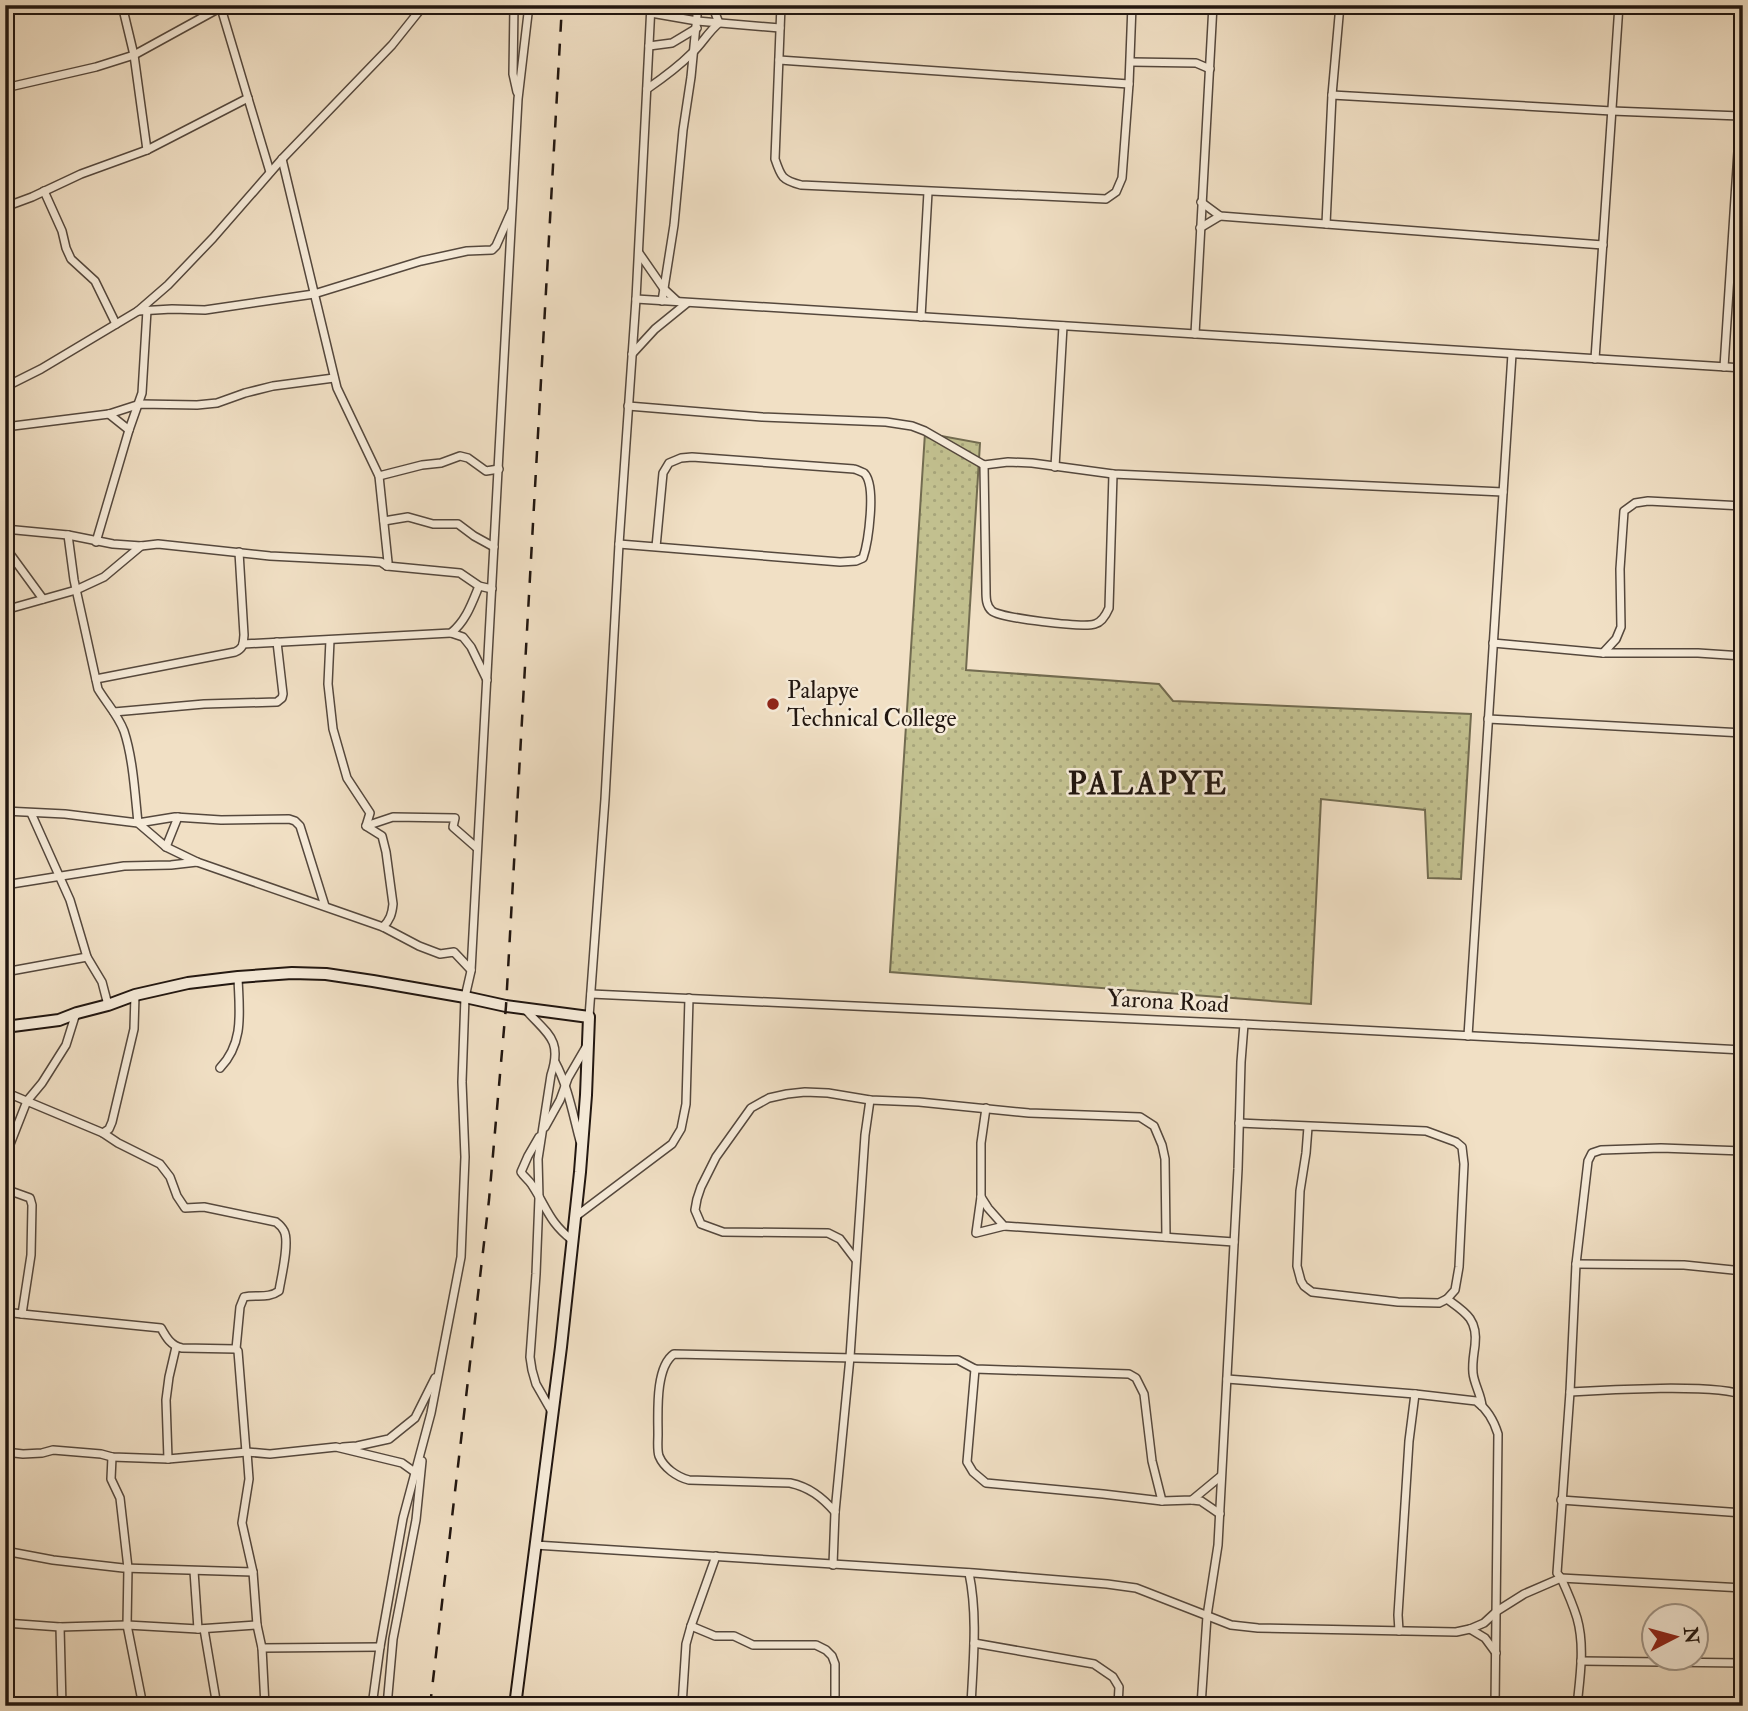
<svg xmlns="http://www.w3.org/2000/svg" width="1748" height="1711" viewBox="0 0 1748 1711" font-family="'IM FELL Double Pica',serif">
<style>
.grass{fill:url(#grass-dots);stroke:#726b50;stroke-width:2}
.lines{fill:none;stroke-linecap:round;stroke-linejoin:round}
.street-casing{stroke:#55483d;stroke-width:10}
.secondary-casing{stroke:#211610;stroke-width:14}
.street{stroke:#f6ebd9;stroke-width:7}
.secondary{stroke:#f6ebd9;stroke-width:10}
.rail{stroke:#211610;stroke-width:2.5;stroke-dasharray:12 12;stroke-linecap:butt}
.poi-dot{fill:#8f2418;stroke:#f6ebd9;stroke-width:2.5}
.labels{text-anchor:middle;stroke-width:5;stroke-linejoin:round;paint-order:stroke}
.poi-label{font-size:24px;fill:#211610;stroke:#f6ebd9;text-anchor:start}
.street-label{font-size:24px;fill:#211610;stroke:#f6ebd9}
.district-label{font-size:32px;font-weight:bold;letter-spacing:2px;fill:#211610;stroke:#f6ebd9}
</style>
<defs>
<pattern id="grass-dots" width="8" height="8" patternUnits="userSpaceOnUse" patternTransform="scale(1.75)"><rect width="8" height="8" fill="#c2c08f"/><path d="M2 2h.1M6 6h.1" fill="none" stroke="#a6a47a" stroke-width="1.8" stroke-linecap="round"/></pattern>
</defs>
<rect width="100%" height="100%" fill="#f1e0c5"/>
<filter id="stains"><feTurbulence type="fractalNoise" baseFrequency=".00286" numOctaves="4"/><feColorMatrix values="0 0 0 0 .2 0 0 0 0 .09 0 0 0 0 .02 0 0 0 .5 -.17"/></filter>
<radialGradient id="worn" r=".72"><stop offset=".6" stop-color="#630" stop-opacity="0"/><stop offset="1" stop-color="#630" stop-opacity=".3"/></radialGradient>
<path class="grass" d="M925 433 980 443 966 670 1159 684 1173 701 1471 714 1461 879 1428 878 1425 810 1321 799 1311 1004 890 972Z"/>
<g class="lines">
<defs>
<g id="street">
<path d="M122 5 134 55 147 150"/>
<path d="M514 5 513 74 517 92"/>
<path d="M781 5 775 159C781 177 782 180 801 185L1106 199 1116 192 1122 178 1129 84 1132 5"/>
<path d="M221 8 270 172"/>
<path d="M651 13 697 21 780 28"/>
<path d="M649 46 672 43 697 28"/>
<path d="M779 60 1129 84"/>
<path d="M1131 62 1196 63 1210 69"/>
<path d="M5 88 96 67 134 55 225 5"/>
<path d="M647 89C663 78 678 67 692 53 702 44 708 32 719 23L712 5"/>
<path d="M1332 95 1612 111 1740 116"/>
<path d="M44 191 62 231 66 248 71 259 95 281 116 324"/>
<path d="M1201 202 1220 216 1603 245"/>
<path d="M5 207 32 197 81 174 147 150 248 98"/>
<path d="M1326 224 1332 95 1340 5"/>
<path d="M1200 228 1220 216"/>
<path d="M639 253 664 289 677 301"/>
<path d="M636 299 1743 368"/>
<path d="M662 301 674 225 683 130 691 77 698 5"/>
<path d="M138 311 172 309 205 310 314 294 421 261 467 251 492 250 496 246 511 212"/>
<path d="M921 317 928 192"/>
<path d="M1195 334 1213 5"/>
<path d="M632 354 655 329 687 303"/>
<path d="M1595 359 1619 5"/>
<path d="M1724 367 1743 75"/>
<path d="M5 387 41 369 138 311 168 285 213 238 282 159 392 45 424 5"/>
<path d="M628 406 762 417 886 422 912 426 925 431 984 465 1008 462 1032 463 1113 474 1503 492"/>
<path d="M109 414 129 430"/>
<path d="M5 427 109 414 140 404 197 405 217 403 245 393 273 386 334 378"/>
<path d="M984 465 986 590C986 598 986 606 992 611 1001 618 1083 628 1095 624 1102 622 1106 615 1109 608L1113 474"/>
<path d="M1055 467 1063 326"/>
<path d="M379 476 422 465 441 463 460 456 468 458 486 471 499 469"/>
<path d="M384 521 408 517 433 524H458L474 536 494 547"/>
<path d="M5 529 68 535 113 544 141 546 158 544 270 556 368 561 381 562 387 566 388 562 379 476 337 388 282 159"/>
<path d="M68 535 74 580 98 689C107 704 118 715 124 731 133 758 135 794 138 823L175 817 221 820 289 819 295 821 300 826 325 906"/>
<path d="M96 542 129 430 142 393 147 310"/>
<path d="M619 544 840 562 856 561 863 558C868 543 877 485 864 473 864 473 855 469 854 469L692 457 681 458 669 463 663 473 656 547"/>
<path d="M5 547 43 599"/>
<path d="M387 566 460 573 479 586 492 589"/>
<path d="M5 610 76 590 104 577 141 546"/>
<path d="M451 633 463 637 471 647 487 680"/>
<path d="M330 640 328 684 333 729 347 778 370 813 366 826 382 836 386 852 393 904C392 914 390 920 383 927"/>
<path d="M1493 643 1603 653H1698L1743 656"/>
<path d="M243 644 451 633C466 621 472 603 479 586"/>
<path d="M1603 653 1616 639 1621 627 1620 569 1624 511 1635 503 1648 501 1743 506"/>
<path d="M96 679 235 652C244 648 243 644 244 635L239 552"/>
<path d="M114 712 204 704 277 702 282 698 283 694 277 642"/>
<path d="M1488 719 1743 733"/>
<path d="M5 811 65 814 138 823 166 847 197 862"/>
<path d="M31 813 70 900 87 957 102 982 108 1005"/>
<path d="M366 826 393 817 455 818 453 827 477 848"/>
<path d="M166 847 178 817"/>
<path d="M5 885 124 866 171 865 197 862 383 927 419 946 440 954 454 952 471 970"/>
<path d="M5 972 87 957"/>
<path d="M591 994 1244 1024 1743 1050"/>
<path d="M525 1009C547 1034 563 1039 551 1075L538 1159 539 1198 536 1274 530 1357 532 1370 536 1384 552 1412"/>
<path d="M589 1017 605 799 619 544 636 299 651 5"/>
<path d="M1468 1036 1512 354"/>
<path d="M555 1062C568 1086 573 1115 580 1141"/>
<path d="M220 1068C245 1042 239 1010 238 977"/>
<path d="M5 1092 103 1133 109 1129 112 1122 134 1029 135 995"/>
<path d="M986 1108 981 1143V1197L976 1233 1004 1226"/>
<path d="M1239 1123 1426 1131 1456 1142 1462 1147 1464 1164 1459 1267 1455 1290 1447 1299 1439 1303 1398 1302 1312 1292 1304 1286 1301 1281 1297 1266 1300 1191 1306 1153 1308 1127"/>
<path d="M545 1127 560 1100 568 1078 586 1047"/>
<path d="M103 1133 118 1143 160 1164 170 1177 177 1196 185 1208 204 1207 276 1222C280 1225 282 1227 284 1231 290 1242 281 1278 279 1291 268 1299 256 1294 244 1297L240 1307 236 1349 238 1351 246 1452H247L249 1479 242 1523 253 1572 257 1625 262 1648 265 1706"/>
<path d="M539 1137 528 1156 521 1172C524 1177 529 1180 532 1185 547 1208 549 1222 572 1240"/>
<path d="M5 1157 27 1101 42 1083 66 1045 76 1013"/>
<path d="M5 1189 30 1198 32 1205 31 1255 22 1314 5 1312"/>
<path d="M981 1197 988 1208 1004 1226 1234 1242"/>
<path d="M575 1217 672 1144 681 1129 686 1104 689 998"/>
<path d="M856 1260 840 1239 828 1233 723 1232 701 1224 695 1210 697 1199 701 1187 716 1157 751 1108 769 1098 787 1094 805 1092 828 1093 870 1100 919 1102 1029 1113 1140 1117 1154 1126 1162 1145 1165 1159 1166 1237"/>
<path d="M1576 1264 1684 1265 1743 1271"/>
<path d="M1447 1299C1465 1312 1478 1319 1475 1345 1474 1354 1472 1362 1473 1373 1474 1384 1481 1394 1482 1406"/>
<path d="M22 1314 161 1328C166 1337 171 1346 182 1348L236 1349"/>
<path d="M975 1369 967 1462 973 1472 986 1483 1103 1494 1162 1501 1192 1500 1221 1476"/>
<path d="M1227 1379 1415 1394 1476 1401C1487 1409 1494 1421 1498 1434L1495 1706"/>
<path d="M1570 1392C1599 1390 1725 1383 1743 1396"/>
<path d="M343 1447 357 1446 389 1439 415 1418 435 1378"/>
<path d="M5 1452 23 1454 42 1453 53 1450 101 1454 112 1457 168 1459 247 1452 270 1454 336 1447 402 1463 416 1473"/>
<path d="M112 1457 111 1479 120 1498 128 1568 127 1625 143 1706"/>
<path d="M168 1459 166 1400 169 1377 176 1347"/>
<path d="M5 1475 7 1453"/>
<path d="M1192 1500 1201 1501 1220 1514"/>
<path d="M1561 1500 1743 1513"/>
<path d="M835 1512C822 1497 809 1487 790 1483L689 1480C677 1477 664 1468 659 1456 657 1450 658 1441 658 1434 658 1413 655 1367 674 1354L947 1360H958L975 1369 1129 1374 1136 1378 1144 1394 1152 1461 1162 1501"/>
<path d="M535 1545 974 1573 1107 1584 1136 1588 1231 1625 1258 1628 1456 1632 1470 1629 1484 1623 1497 1611 1524 1594 1561 1578 1743 1588"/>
<path d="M5 1551 53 1560 123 1568 253 1572"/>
<path d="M833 1565 835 1512 850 1357 865 1135 870 1100"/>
<path d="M194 1571 198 1629"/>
<path d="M969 1573C978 1616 973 1662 971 1706"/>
<path d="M5 1623 60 1627 127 1625 198 1629 257 1625"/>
<path d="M691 1626 715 1636H734L753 1645H816L826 1650 832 1656 835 1664V1706"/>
<path d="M60 1627 62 1706"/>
<path d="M204 1629 217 1706"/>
<path d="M1470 1629 1485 1638 1496 1653"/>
<path d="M1399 1631 1398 1615 1409 1441 1415 1394"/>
<path d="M974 1643 1094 1664 1113 1677 1119 1687 1118 1706"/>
<path d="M262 1648 380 1647"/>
<path d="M1581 1661 1743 1663"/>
<path d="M372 1706 380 1647 403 1518 431 1413 461 1257 465 1157 462 1082 465 997 471 971 518 99 529 5"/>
<path d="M387 1706 393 1639 416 1520 422 1461"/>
<path d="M682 1706 686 1644 691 1626 716 1556"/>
<path d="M1201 1706 1207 1616 1218 1545 1238 1169 1241 1062 1244 1024"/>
<path d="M1577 1706C1580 1677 1585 1646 1577 1618 1573 1605 1567 1591 1561 1578L1557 1573 1570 1392 1576 1264 1588 1161 1592 1153 1601 1150 1661 1148 1743 1151"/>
</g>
<path id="secondary" d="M5 1027 59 1020 77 1013 108 1005 135 995 188 983 238 977 292 973 326 974 373 981 465 997 506 1006 589 1017 586 1095 580 1172 561 1347 515 1706"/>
</defs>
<use href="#street" class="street-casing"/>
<use href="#secondary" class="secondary-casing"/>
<use href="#street" class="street"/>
<use href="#secondary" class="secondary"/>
<path class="rail" d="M430 1706 489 1200 506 1006 562 5"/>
</g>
<circle class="poi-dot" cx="773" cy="704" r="7"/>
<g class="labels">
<g class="poi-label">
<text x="787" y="698">Palapye<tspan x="787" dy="28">Technical College</tspan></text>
</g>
<g class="street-label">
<text transform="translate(1168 1001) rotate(3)" y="8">Yarona Road</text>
</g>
<g class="district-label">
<text x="1148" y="794">PALAPYE</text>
</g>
</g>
<rect width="1748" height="1711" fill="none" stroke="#f1e0c5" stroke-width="28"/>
<rect x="7" y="7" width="1734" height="1697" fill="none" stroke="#211610" stroke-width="3.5"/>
<rect x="14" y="14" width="1720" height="1683" fill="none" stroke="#211610" stroke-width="2"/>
<g transform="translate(1675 1637) rotate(84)"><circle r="33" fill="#f6ebd9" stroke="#a19689" stroke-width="2"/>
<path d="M0-5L12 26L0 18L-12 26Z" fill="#8f2418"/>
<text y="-10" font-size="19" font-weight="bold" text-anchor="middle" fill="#211610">N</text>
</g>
<rect width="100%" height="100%" filter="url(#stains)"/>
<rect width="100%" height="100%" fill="url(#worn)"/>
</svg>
